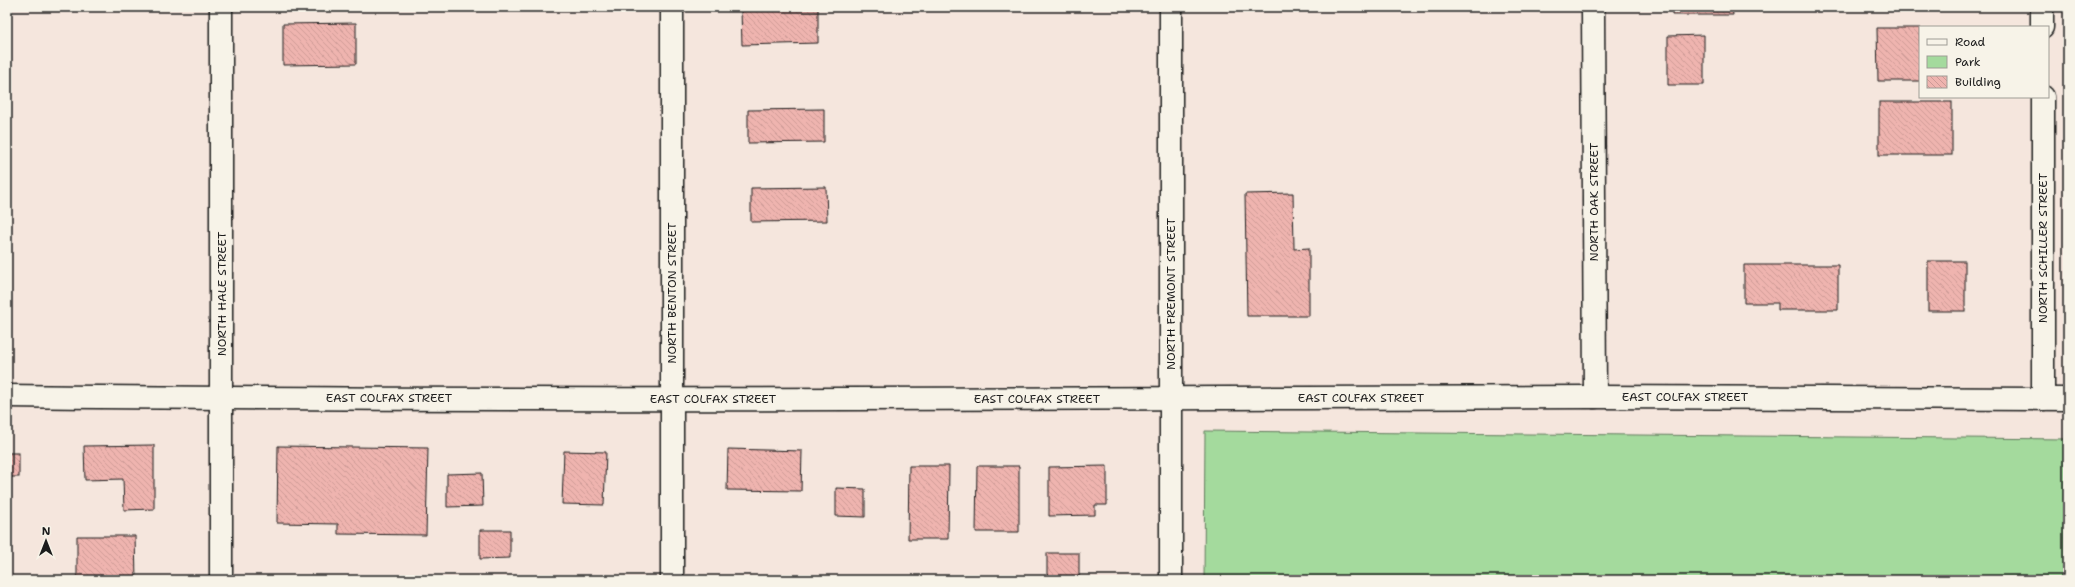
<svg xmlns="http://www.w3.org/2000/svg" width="2075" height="587" viewBox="0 0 2075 587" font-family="'Shantell Sans',sans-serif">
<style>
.green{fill:#a4da9d;stroke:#607b5c}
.building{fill:url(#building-back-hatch);stroke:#1c1c1c}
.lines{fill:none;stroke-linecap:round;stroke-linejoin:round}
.minor-casing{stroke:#1c1c1c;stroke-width:25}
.minor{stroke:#f7f3e8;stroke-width:22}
.labels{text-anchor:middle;stroke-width:3;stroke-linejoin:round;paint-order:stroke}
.street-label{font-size:12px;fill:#1c1c1c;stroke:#f7f3e8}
</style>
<defs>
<pattern id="building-back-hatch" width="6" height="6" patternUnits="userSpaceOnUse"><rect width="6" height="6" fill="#efb4af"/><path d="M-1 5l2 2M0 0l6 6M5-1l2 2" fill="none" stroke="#cc9a96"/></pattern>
</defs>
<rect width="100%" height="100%" fill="#f5e6dd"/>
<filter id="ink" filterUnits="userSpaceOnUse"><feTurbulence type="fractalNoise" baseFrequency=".025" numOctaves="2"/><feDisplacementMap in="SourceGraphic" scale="8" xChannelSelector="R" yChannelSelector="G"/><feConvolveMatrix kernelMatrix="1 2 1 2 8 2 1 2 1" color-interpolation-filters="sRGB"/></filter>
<g filter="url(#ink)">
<path class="green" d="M1205 431 2068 439V580H1204Z"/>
<g class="building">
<path d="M1672 7H1732L1733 15H1672Z"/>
<path d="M818 9V43L742 45 741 10Z"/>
<path d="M356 23V64L283 65V24Z"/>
<path d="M1877 28H1920V81H1878Z"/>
<path d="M1704 35V85H1668V36Z"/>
<rect x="1879" y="102" width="73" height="53"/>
<path d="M824 109V142L748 143V110Z"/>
<path d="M826 187 827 221 751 222V188Z"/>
<path d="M1293 193 1294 249 1309 248V316H1247L1245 194Z"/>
<rect x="1928" y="261" width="37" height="50"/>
<path d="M1744 265H1838V310H1778V303H1744Z"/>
<path d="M154 445V509L124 510 123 479 85 480 84 446Z"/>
<path d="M278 446 428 448 426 535 338 534V524L277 523Z"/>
<path d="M728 449 802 451 801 491 727 490Z"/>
<path d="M564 451 606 452 604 505 562 504Z"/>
<rect x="7" y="453" width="12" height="24"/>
<path d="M909 466H949L948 539H908Z"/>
<path d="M977 466H1019V532H976Z"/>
<path d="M1107 466V505H1095V515L1049 516V467Z"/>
<path d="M482 473 483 506 447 507V474Z"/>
<path d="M836 488 865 489V517L836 516Z"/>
<path d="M480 530H510V558L480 559Z"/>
<path d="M77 536H135L136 580H77Z"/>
<rect x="1047" y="553" width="32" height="27"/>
</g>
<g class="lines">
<defs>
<g id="minor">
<path d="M221 7V580"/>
<path d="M672 7V580"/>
<path d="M1593 7 1595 397"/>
<path d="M2042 7V27"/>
<path d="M2043 97V399"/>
<path d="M7 396C535 402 1063 398 1592 397 1750 397 1909 399 2068 399"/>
<path d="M1171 580V7"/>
</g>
</defs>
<use href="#minor" class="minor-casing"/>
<use href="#minor" class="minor"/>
</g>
</g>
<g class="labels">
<g class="street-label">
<text transform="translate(1594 202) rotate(-90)" y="4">NORTH OAK STREET</text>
<text transform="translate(2043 248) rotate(-90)" y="4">NORTH SCHILLER STREET</text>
<text transform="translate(672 293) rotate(-90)" y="4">NORTH BENTON STREET</text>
<text transform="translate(222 294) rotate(-90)" y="4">NORTH HALE STREET</text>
<text transform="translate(1171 294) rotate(-90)" y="4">NORTH FREMONT STREET</text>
<text x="1685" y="401">EAST COLFAX STREET</text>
<text x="389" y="402">EAST COLFAX STREET</text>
<text x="1361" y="402">EAST COLFAX STREET</text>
<text x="713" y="403">EAST COLFAX STREET</text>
<text x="1037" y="403">EAST COLFAX STREET</text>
</g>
</g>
<rect width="2075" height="587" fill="none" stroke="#f7f3e8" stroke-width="24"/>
<rect x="12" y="12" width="2051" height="563" fill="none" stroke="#1c1c1c" stroke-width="1.5" filter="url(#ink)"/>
<rect x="1919" y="26" width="130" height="72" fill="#f7f3e8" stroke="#9f9d96"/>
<rect x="1927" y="39" width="20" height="6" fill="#f7f3e8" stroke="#9f9d96"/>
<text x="1955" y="46" font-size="12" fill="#1c1c1c">Road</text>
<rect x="1927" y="56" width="20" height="12" fill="#a4da9d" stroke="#9f9d96"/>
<text x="1955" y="66" font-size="12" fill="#1c1c1c">Park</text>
<rect x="1927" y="76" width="20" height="12" fill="url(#building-back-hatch)" stroke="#9f9d96"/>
<text x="1955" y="86" font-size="12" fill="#1c1c1c">Building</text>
<g transform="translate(46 541)" stroke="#f7f3e8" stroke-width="3" paint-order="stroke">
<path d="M0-3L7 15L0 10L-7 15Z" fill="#1c1c1c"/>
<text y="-6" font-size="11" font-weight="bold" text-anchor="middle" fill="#1c1c1c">N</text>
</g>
</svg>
